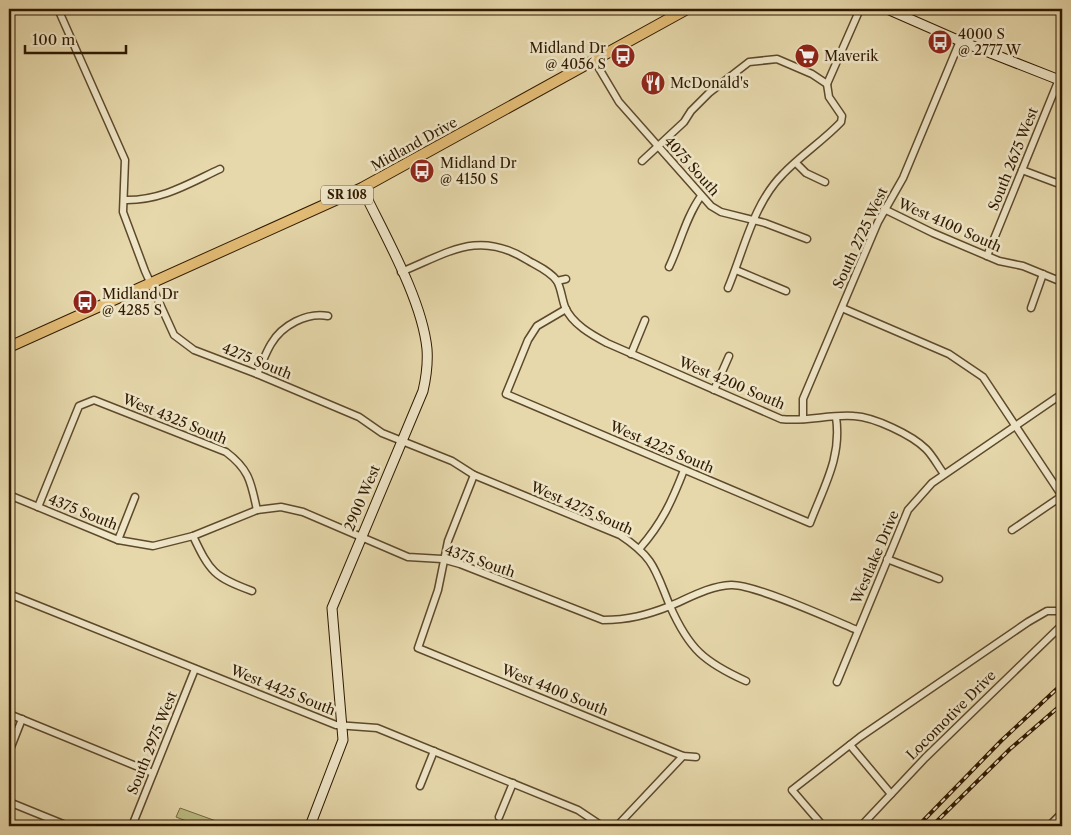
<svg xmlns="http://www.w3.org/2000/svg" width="1071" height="835" viewBox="0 0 1071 835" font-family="'Libre Caslon Text',serif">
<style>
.green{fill:#bcbc84;stroke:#766a42}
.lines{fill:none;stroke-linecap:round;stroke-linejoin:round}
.street-casing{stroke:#5d492b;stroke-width:9}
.secondary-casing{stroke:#2f1900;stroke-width:11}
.primary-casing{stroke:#2f1900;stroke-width:12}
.street{stroke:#efe6c8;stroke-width:6}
.secondary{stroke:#efe6c8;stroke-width:9}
.primary{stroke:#e3bc76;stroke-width:10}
.rail-casing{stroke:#2f1900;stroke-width:4}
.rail{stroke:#efe6c8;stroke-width:2;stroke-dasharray:5.5;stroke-linecap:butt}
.labels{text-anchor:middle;stroke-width:5;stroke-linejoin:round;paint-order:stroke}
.shield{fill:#efe6c8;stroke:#69563c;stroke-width:1}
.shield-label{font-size:12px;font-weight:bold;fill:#2f1900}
.poi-label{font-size:14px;fill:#2f1900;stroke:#efe6c8;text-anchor:start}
.street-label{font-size:14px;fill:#2f1900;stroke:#efe6c8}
</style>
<rect width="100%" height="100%" fill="#e6d8ab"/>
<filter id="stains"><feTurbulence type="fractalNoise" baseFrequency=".004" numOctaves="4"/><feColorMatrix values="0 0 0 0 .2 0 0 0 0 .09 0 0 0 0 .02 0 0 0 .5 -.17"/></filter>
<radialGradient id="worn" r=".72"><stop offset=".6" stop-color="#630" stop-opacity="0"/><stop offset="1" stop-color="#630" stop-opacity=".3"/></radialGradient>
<path class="green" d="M180 808 230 826H199L176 817Z"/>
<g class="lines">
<defs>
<g id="street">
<path d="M58 9 125 160 123 212 145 271 174 335 194 350 257 374 359 417 382 433 452 461 474 475 620 535C655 558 655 570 670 606 689 598 709 586 731 585 754 584 831 619 857 630"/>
<path d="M594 60 619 102 711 206 721 212 765 223 807 239"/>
<path d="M827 84 860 9"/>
<path d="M642 161 684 122 691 111 709 93 749 62 777 59 812 74 827 84"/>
<path d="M796 163 806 173 825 182"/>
<path d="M1022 170 1062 185"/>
<path d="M124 200C161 201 188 184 220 169"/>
<path d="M884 209 933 233 999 261 1023 266 1062 282"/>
<path d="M987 256 1062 72"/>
<path d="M669 267C680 244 686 217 701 196"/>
<path d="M736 270 786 291"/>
<path d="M401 272C450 252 479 229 529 261 538 266 551 272 557 281 561 288 562 299 565 307 572 324 592 335 607 343L781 419C806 422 830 414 854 416 874 417 912 435 926 449 933 456 938 466 944 474"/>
<path d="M557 281 566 279"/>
<path d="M728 288C744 250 753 204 783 174 801 155 823 141 841 122L842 116 829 97 827 84"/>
<path d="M842 308 949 354 983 377 1062 496"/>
<path d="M1031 308 1043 274"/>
<path d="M566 309 537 326 528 340 506 394 810 523C824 486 842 457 836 417"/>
<path d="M631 354 645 320"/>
<path d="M257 374C262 364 265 354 271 344 282 325 307 312 328 316"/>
<path d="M714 390 729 356"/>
<path d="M803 419V399L878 222 903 178 960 41"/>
<path d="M474 475 448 541 438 590 418 648 683 756 696 757"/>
<path d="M9 495 118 540 153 546 193 536 257 510 281 507 303 512 408 557 442 559 460 564 603 620C628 620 647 615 670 606 689 649 704 662 746 681"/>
<path d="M38 507 79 406 94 400 226 452C250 470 251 483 257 510"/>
<path d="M1012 530 1062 496"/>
<path d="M193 536C210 572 214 577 252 591"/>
<path d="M118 540 135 497"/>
<path d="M640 548C662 523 672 501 684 470"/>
<path d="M887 559 939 579"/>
<path d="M9 594 336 725 377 728 578 810 602 826"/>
<path d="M837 682 908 510 932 483 1062 394"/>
<path d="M9 714 153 773"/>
<path d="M850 745 891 794"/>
<path d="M9 752 22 719"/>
<path d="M420 786 434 751"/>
<path d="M9 802 68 826"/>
<path d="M499 817 513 783"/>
<path d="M132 826 195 669"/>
<path d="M617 826 683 756"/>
<path d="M823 826 792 790 860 737 1028 622 1047 611H1062"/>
<path d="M861 826 925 758 1062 625"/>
<path d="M1049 826 1062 813"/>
</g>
<g id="secondary">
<path d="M887 9 960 41 1062 81"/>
<path d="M310 826 343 740 332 608 423 391C426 378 428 363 427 349 422 299 384 234 362 188"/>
</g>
<path id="primary" d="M9 347 362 188 687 9"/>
</defs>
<use href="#street" class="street-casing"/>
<use href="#secondary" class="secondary-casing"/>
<use href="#primary" class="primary-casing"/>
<use href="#street" class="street"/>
<use href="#secondary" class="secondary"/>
<use href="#primary" class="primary"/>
<defs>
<g id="rail">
<path d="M918 826 1001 741 1062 684"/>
<path d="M932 826 1010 749 1062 704"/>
</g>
</defs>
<use href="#rail" class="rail-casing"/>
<use href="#rail" class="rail"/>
</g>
<defs>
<symbol id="bus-disc" viewBox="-11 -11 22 22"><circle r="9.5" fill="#8f2418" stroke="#efe6c8"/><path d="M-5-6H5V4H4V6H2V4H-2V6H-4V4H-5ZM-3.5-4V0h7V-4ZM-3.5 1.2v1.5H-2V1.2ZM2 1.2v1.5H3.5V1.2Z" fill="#fff"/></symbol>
<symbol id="supermarket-disc" viewBox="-11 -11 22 22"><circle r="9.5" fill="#8f2418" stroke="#efe6c8"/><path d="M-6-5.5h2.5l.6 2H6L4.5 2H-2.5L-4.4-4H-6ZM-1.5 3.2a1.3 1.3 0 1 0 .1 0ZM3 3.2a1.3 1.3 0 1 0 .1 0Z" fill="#fff"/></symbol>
<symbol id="restaurant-disc" viewBox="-11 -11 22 22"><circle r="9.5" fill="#8f2418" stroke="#efe6c8"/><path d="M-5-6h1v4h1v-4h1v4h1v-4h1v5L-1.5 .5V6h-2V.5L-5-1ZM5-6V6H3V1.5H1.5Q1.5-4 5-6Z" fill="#fff"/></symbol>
</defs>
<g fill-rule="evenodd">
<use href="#bus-disc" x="926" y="28" width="28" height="28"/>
<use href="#bus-disc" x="609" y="42" width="28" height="28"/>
<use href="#supermarket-disc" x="793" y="42" width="28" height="28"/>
<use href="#restaurant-disc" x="639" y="69" width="28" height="28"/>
<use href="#bus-disc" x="408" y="157" width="28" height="28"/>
<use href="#bus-disc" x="71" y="288" width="28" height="28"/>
</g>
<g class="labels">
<rect class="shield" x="321" y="185.5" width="52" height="19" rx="4"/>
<g class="shield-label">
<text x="347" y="199">SR 108</text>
</g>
<g class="poi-label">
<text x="958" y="39">4000 S<tspan x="958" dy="16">@ 2777 W</tspan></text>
<text x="606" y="53" text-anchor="end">Midland Dr<tspan x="606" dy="16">@ 4056 S</tspan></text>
<text x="824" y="61">Maverik</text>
<text x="670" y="88">McDonald's</text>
<text x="440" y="168">Midland Dr<tspan x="440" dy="16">@ 4150 S</tspan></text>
<text x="102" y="299">Midland Dr<tspan x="102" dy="16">@ 4285 S</tspan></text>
</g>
<g class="street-label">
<text transform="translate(414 144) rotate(-29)" y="5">Midland Drive</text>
<text transform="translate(1013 159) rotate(-68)" y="5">South 2675 West</text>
<text transform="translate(692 166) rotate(48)" y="5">4075 South</text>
<text transform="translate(950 225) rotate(24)" y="5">West 4100 South</text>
<text transform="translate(860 238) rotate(-65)" y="5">South 2725 West</text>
<text transform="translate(257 361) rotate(22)" y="5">4275 South</text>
<text transform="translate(732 383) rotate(23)" y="5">West 4200 South</text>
<text transform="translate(175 419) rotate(22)" y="5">West 4325 South</text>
<text transform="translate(662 447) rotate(23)" y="5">West 4225 South</text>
<text transform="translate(362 498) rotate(-67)" y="5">2900 West</text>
<text transform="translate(582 508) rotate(24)" y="5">West 4275 South</text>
<text transform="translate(83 512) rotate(22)" y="5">4375 South</text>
<text transform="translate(875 557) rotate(-67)" y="5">Westlake Drive</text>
<text transform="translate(480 561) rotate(19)" y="5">4375 South</text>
<text transform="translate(283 690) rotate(22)" y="5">West 4425 South</text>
<text transform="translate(555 690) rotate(22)" y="5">West 4400 South</text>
<text transform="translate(951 715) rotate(-45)" y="5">Locomotive Drive</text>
<text transform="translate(152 743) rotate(-68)" y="5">South 2975 West</text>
</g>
</g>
<rect width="1071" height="835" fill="none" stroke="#e6d8ab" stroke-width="30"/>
<rect x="10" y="10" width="1051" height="815" fill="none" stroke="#2f1900" stroke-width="2.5"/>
<rect x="15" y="15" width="1041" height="805" fill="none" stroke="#2f1900"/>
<path d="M25 45v8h101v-8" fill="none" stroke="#2f1900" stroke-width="2.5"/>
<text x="32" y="45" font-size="15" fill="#2f1900" stroke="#efe6c8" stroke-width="4" paint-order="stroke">100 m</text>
<rect width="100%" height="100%" filter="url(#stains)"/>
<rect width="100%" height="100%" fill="url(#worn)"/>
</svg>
